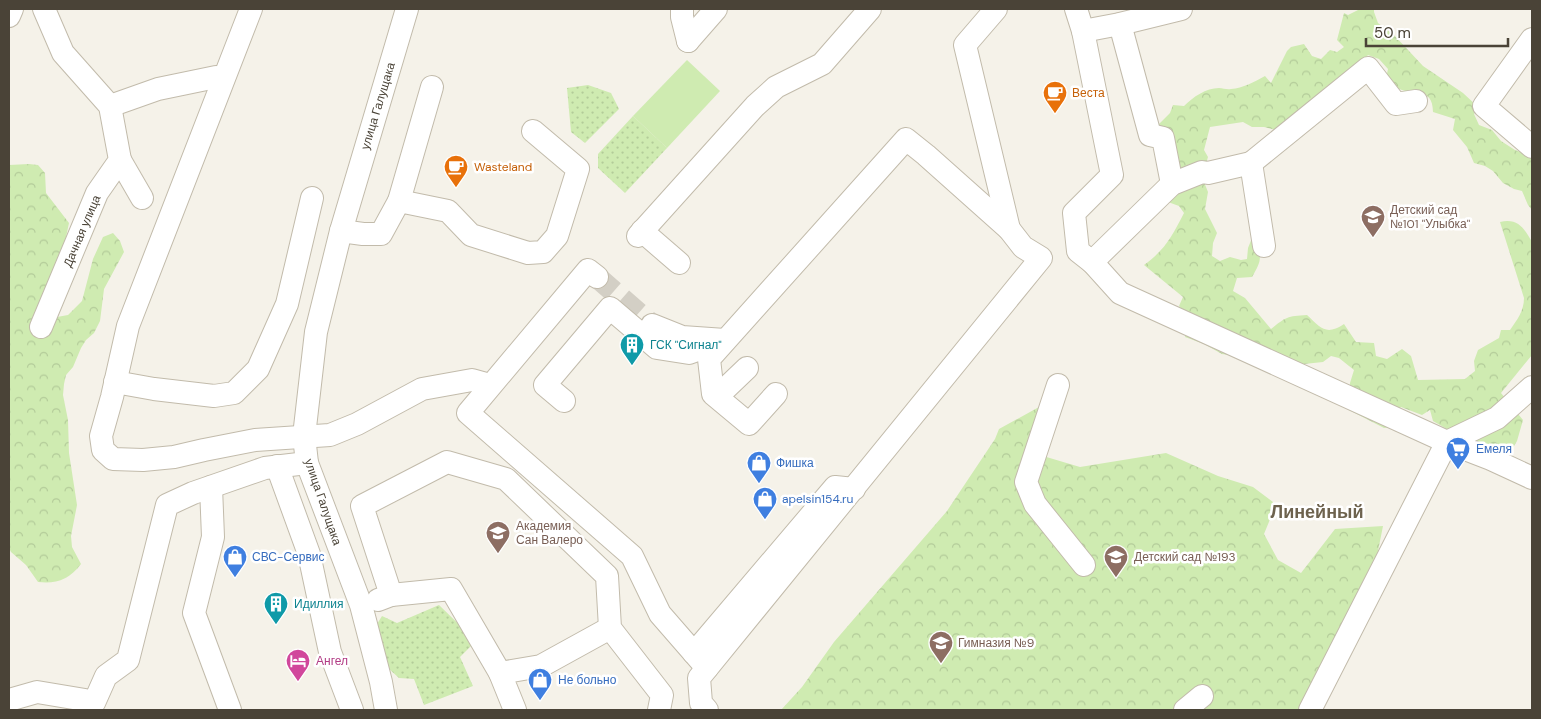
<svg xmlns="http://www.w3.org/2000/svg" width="1541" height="719" viewBox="0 0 1541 719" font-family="'DM Sans',sans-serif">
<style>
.forest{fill:url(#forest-crowns)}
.park{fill:url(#park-dots)}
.pitch{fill:#cfebb1}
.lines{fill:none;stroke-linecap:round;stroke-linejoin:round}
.minor-tunnel{stroke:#d3cfc5;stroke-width:22;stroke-dasharray:22 11;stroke-linecap:butt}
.minor-casing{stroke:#c2bbab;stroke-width:24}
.minor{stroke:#fff;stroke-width:22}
.labels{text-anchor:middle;stroke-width:5;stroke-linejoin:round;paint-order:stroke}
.food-label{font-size:12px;fill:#c56008;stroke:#fff;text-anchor:start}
.street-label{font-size:12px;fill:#4a4337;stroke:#fff}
.education-label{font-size:12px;fill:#785e54;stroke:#fff;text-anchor:start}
.culture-label{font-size:12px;fill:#0d838f;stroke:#fff;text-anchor:start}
.shop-label{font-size:12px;fill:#366cbe;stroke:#fff;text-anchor:start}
.hotel-label{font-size:12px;fill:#b23c85;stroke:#fff;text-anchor:start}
.district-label{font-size:18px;font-weight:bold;fill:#6d624e;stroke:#fff}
</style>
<defs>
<pattern id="forest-crowns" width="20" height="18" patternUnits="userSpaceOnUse" patternTransform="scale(1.25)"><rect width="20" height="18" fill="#cfebb1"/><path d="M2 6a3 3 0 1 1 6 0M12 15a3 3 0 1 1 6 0" fill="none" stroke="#b3cb99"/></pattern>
<pattern id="park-dots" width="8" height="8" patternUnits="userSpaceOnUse" patternTransform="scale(1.25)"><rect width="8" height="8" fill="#cfebb1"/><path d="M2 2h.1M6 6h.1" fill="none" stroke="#b3cb99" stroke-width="1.8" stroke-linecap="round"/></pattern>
</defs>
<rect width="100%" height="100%" fill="#f5f2e9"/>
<g class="forest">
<path d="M1360 9H1374V12L1378 23 1394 35 1423 66 1463 93 1477 106 1474 114 1479 125 1492 130 1501 141 1515 150 1532 156V210L1528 205 1522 191 1514 189 1503 183 1493 171 1485 166 1474 163 1467 147 1453 130 1455 119 1433 112C1433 85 1411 97 1395 87 1391 85 1388 81 1386 78L1388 69 1379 59 1368 55 1352 73 1276 130 1264 127H1252L1243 122 1210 127 1204 150 1208 157 1205 167 1181 178 1156 127 1170 113 1173 105 1184 106C1193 97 1206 88 1219 88 1223 88 1227 90 1231 89 1243 88 1254 82 1265 76L1271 83 1287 51 1291 47 1304 44 1312 56 1321 59 1330 50 1337 52 1344 47 1337 40 1344 13 1348 15Z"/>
<path d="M29 164 38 165 45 173 46 193 69 223 48 322 57 317 68 315 82 301 93 259 103 237 113 233 120 241 124 252 104 289 100 321 94 333 86 340 81 348 73 367 66 375 64 384 63 395 68 420 69 453 77 505 71 536 72 547 81 564C69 580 56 584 38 582L26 565 11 552 9 548V165Z"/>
<path d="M1204 182 1208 192 1205 209 1217 233 1213 243 1212 256 1220 261 1230 257 1241 260 1247 259 1248 248 1252 238C1263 256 1262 260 1252 277L1237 278 1233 291 1245 298 1271 329C1286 317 1287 316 1307 315 1321 328 1326 336 1344 324L1356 342 1374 343 1376 356 1387 359 1402 349 1411 356 1418 380 1465 379 1475 371 1474 361 1478 350 1499 338 1501 330H1510C1517 320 1524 311 1524 298L1500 222C1518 218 1524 228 1532 242V355L1501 393 1523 420 1517 441 1511 451 1473 444 1433 421 1430 410 1422 415 1401 407 1397 411 1391 427 1384 428 1349 410 1350 383 1354 370 1339 358 1331 356 1323 362 1304 364H1285L1222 354 1204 344 1185 337 1189 318 1179 306 1183 297 1144 265C1166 249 1172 236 1184 213L1179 206 1168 202 1177 193Z"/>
<path d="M1048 402 1033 453 1080 467 1166 453 1218 476 1253 487 1273 502V512L1264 534 1278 560 1301 573 1335 529 1383 526 1375 566 1299 710H781L802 687 834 642 947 511 995 439 999 429Z"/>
</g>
<g class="park">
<path d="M588 85 611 93 619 109 585 143 571 132 567 88Z"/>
<path d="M633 116 667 148 625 193 598 168V154Z"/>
<path d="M439 605 476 641 460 657 473 686 424 705 414 679 399 678 388 668 377 624 382 616 397 623Z"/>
</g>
<path class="pitch" d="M687 60 720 91 667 148 633 116Z"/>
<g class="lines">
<path class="minor-tunnel" d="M597 277 652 325"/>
<defs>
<g id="minor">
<path d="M251 9 128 326 112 397 101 436 103 450 113 459 143 460 174 457 204 450 255 440 330 435 357 424 422 389 472 380 490 385"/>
<path d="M682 9V17L688 41"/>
<path d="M996 9 965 45 1009 229"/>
<path d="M1076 9 1083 31 1112 175 1074 213 1078 251 1092 262 1120 293 1447 442 1491 459 1532 478"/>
<path d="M9 16 12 9"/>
<path d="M1120 24 1150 135 1163 138 1172 184"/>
<path d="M1083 31 1120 24 1181 9"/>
<path d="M1532 39 1484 106 1532 147"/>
<path d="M688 41 716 9"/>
<path d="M110 106 158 89 216 77"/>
<path d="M120 160 142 198"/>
<path d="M1251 163 1368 68 1396 104 1416 101"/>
<path d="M399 201 432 87"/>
<path d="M341 231 363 234H381L399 201 448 211 471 235 528 253 543 252 557 236 578 169 533 131"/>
<path d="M642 231 679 263"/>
<path d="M638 236 755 106 776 87 822 64 870 9"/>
<path d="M1092 262 1172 184 1202 172 1208 173 1251 163 1264 246"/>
<path d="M597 277 588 270 468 413 632 556 660 614 707 668"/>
<path d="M41 327 97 193 120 160 110 106 63 53 44 9"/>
<path d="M115 382 154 389 214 396 234 393 258 369 287 304 312 198"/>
<path d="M1058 385 1026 482 1035 504 1084 565"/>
<path d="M725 389 747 368"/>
<path d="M564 401 545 385 610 308 657 348 689 353 725 340 682 337 652 325"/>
<path d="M277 466 309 554 330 652 352 710"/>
<path d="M211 487 213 537 194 613 230 710"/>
<path d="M391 595 362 506 447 462 506 479 607 576 610 628 662 695 659 710"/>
<path d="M378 600 391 595 451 589 500 673"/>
<path d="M694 653 835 487 854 489"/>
<path d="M9 700 37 692 85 700 94 703 106 676 128 660 167 505 193 493 265 468 307 463"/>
<path d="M386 710 381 682 361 605 307 463 304 436 316 332 341 231 407 9"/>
<path d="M515 710 500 673 541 666 610 628"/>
<path d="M707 710 701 703 699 678 1041 258 1023 247 1009 229 926 155 906 139 709 359 713 394 749 424 776 394"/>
<path d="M1185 710 1202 696"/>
<path d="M1310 710 1447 442 1497 418 1532 387"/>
</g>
</defs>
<use href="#minor" class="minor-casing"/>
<use href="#minor" class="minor"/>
</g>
<defs>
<symbol id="cafe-pin" viewBox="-11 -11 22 30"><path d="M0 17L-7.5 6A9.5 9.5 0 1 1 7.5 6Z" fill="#e8710a" stroke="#fff"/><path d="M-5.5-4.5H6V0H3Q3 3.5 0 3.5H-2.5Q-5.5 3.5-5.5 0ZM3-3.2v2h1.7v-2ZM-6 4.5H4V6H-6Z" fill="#fff"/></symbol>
<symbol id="school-pin" viewBox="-11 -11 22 30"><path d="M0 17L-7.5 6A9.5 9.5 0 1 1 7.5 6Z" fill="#8d6e63" stroke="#fff"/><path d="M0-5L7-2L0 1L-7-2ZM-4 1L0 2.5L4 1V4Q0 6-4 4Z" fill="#fff"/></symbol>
<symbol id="building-pin" viewBox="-11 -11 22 30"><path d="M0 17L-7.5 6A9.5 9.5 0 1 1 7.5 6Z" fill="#0f9aa8" stroke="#fff"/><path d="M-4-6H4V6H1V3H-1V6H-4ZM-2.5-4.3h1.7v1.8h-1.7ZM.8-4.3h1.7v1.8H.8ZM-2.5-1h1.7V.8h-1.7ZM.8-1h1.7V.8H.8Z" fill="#fff"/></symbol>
<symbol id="supermarket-pin" viewBox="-11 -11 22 30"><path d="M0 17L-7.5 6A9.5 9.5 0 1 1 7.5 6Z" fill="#3f7fe0" stroke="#fff"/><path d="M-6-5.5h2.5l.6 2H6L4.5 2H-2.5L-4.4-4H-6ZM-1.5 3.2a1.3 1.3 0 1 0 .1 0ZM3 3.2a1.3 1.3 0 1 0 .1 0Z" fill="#fff"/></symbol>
<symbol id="shop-pin" viewBox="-11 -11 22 30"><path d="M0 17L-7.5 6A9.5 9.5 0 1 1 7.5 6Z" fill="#3f7fe0" stroke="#fff"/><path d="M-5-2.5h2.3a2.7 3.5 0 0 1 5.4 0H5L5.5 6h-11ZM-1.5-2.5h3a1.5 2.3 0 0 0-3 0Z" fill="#fff"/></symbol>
<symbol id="university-pin" viewBox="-11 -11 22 30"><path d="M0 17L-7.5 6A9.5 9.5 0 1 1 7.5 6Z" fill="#8d6e63" stroke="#fff"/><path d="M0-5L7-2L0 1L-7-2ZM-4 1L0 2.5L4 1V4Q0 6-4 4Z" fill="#fff"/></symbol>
<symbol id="hotel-pin" viewBox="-11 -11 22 30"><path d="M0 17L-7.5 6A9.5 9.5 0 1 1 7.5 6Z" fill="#d1479c" stroke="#fff"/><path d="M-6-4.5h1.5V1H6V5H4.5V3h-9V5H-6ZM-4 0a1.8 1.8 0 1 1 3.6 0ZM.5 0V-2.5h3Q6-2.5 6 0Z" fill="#fff"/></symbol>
</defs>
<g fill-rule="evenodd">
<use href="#cafe-pin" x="1041" y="79" width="28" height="38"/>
<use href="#cafe-pin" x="442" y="153" width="28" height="38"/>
<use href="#school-pin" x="1359" y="203" width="28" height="38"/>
<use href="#building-pin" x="618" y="331" width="28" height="38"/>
<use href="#supermarket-pin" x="1444" y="435" width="28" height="38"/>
<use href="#shop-pin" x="745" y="449" width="28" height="38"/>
<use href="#shop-pin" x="751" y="485" width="28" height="38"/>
<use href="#university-pin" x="484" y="519" width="28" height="38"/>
<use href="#shop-pin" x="221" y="543" width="28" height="38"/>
<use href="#school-pin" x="1102" y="543" width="28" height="38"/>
<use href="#building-pin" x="262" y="590" width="28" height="38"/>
<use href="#school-pin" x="927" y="629" width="28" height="38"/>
<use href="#hotel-pin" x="284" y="647" width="28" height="38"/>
<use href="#shop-pin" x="526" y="666" width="28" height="38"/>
</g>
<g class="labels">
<g class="food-label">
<text x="1072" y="97">Веста</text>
<text x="474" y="171">Wasteland</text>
</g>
<g class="street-label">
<text transform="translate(378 106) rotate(-73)" y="4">улица Галущака</text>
<text transform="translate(82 231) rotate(-67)" y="4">Дачная улица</text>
<text transform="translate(323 502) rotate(71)" y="4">улица Галущака</text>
</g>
<g class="education-label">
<text x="1390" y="214">Детский сад<tspan x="1390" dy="14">№101 "Улыбка"</tspan></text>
<text x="516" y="530">Академия<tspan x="516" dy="14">Сан Валеро</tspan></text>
<text x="1134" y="561">Детский сад №193</text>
<text x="958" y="647">Гимназия №9</text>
</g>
<g class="culture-label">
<text x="650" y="349">ГСК "Сигнал"</text>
<text x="294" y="608">Идиллия</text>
</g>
<g class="shop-label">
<text x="1476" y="453">Емеля</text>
<text x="776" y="467">Фишка</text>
<text x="782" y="503">apelsin154.ru</text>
<text x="252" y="561">СВС-Сервис</text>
<text x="558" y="684">Не больно</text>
</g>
<g class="hotel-label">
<text x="316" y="665">Ангел</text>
</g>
<g class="district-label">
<text x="1317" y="518">Линейный</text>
</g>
</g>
<rect width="1541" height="719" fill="none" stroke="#4a4337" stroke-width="20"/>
<path d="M1366 38v8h142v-8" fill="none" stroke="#4a4337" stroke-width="2.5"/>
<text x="1374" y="38" font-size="15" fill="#4a4337" stroke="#ffffff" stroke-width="4" paint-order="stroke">50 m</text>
</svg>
